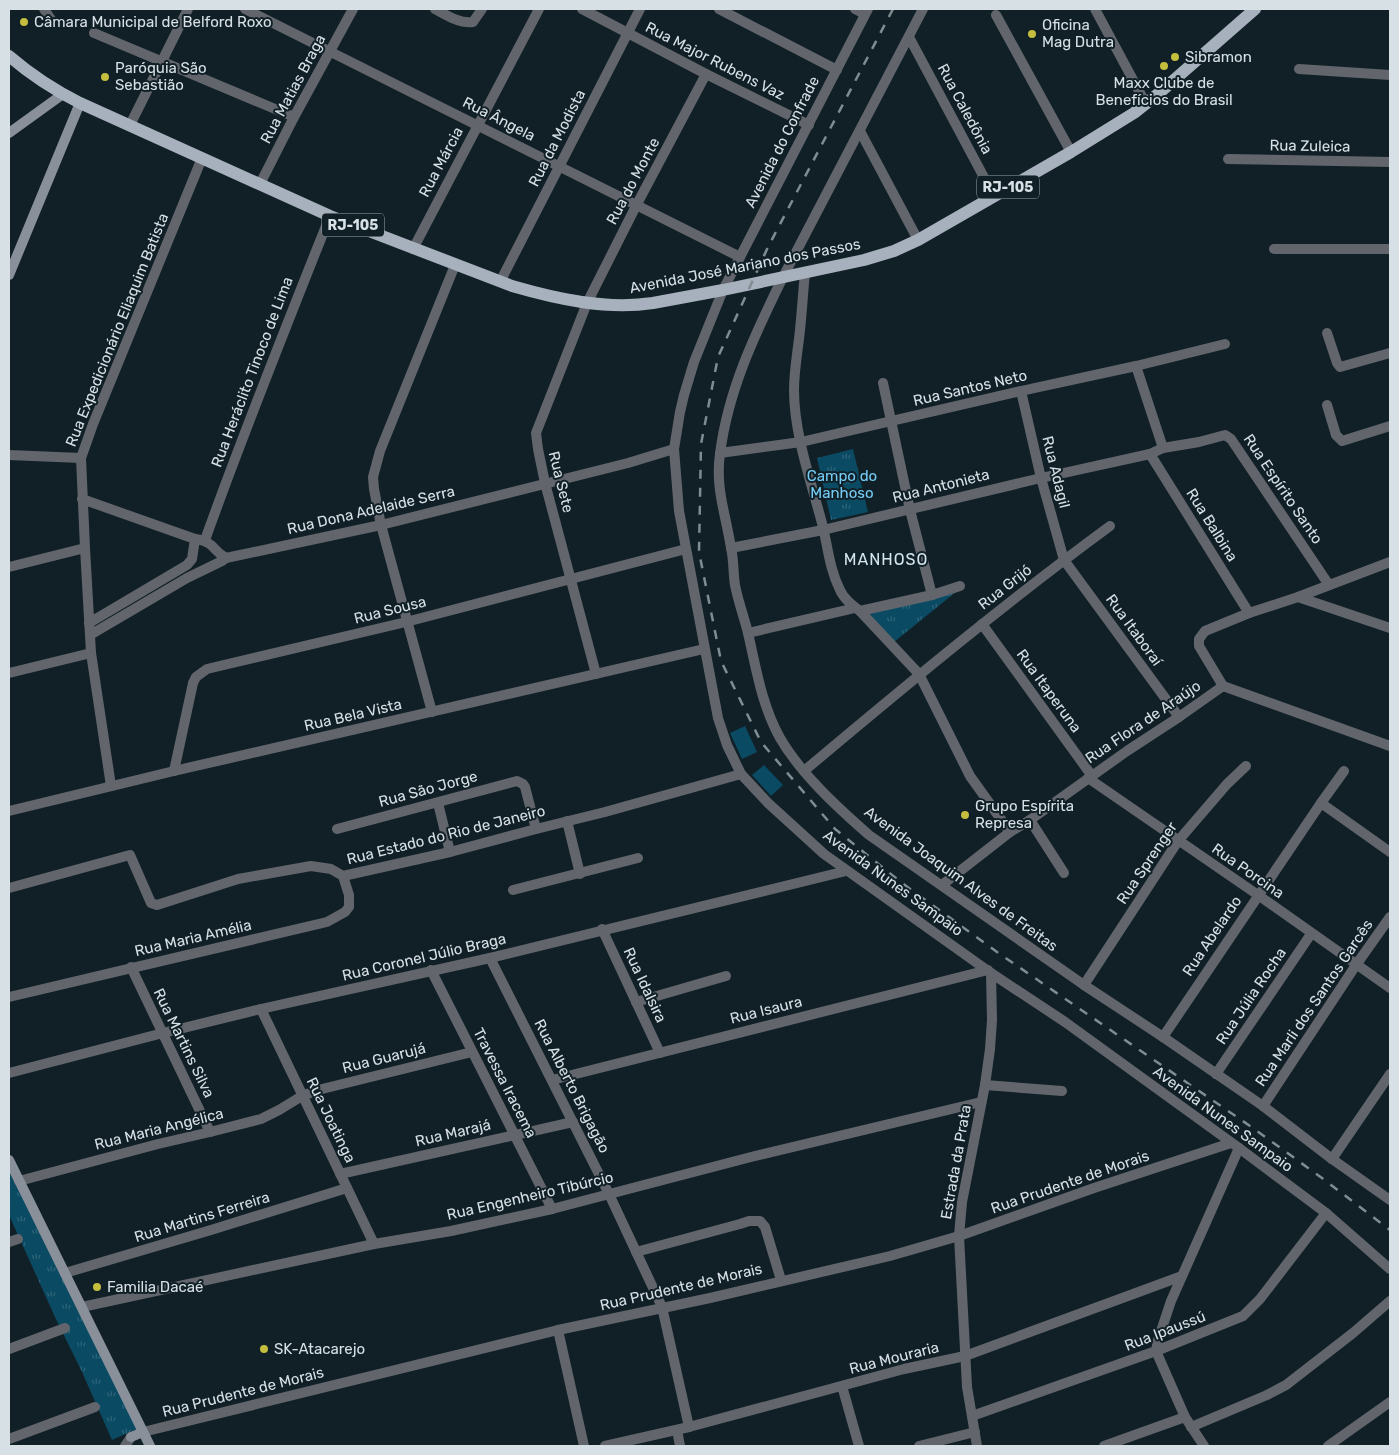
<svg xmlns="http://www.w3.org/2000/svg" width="1399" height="1455" viewBox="0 0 1399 1455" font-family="Rubik,sans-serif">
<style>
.park{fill:url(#park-tufts)}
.garden{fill:#0a4a63}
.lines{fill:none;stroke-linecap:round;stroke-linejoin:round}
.minor{stroke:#62666c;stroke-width:10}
.tertiary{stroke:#62666c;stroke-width:10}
.secondary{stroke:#89909a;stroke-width:10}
.primary{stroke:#a7b0bd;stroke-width:12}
.rail{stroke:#7f8c92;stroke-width:2.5;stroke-dasharray:9 9;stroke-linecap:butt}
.poi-dot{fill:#c4bd3e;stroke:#112027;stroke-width:2}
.labels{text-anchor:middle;stroke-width:4;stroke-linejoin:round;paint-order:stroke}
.shield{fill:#112027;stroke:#9ba6ac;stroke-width:1}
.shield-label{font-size:14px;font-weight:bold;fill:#d6e0e5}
.poi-label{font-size:15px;fill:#d6e0e5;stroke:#112027;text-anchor:start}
.street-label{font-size:15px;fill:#d6e0e5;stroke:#112027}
.park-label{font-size:15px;fill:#75cdf7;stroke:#112027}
.neighbourhood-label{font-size:16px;letter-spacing:1px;fill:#d3e6f0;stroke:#112027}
</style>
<defs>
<pattern id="park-tufts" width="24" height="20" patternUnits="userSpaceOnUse" patternTransform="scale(1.25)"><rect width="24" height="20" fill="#0a4a63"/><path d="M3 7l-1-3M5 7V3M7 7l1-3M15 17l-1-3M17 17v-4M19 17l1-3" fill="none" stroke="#2d6479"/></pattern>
</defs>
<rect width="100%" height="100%" fill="#112027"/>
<g class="park">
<path d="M853 449 868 512 831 520 817 458Z"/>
<path d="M962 587 894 642 869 613Z"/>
<path d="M9 1171 137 1429 112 1440 82 1372 55 1317 9 1215Z"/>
</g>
<g class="garden">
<path d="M745 726 757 752 742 759 730 733Z"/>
<path d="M764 765 783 785 771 796 752 775Z"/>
</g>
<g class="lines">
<g class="minor">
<path d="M44 9 52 21"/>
<path d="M245 9 740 257"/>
<path d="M435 9C446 15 460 24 473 22L482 9"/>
<path d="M582 9 706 74 809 125"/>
<path d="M719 9 837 70"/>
<path d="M855 9 865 14"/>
<path d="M1095 9 1146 104"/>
<path d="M996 15 1071 152"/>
<path d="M94 33 294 117"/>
<path d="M909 37 994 196"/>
<path d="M1299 69 1390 75"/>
<path d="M130 125 188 9"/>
<path d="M860 131 918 240"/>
<path d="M1228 159 1390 162"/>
<path d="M260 184 294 117 353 9"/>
<path d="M413 249 539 9"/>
<path d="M1274 249H1390"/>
<path d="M805 273C803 292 802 311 800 330 798 350 794 370 794 390 794 435 812 484 823 527 828 549 830 570 840 590 844 599 852 605 860 611L919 674 970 776 1010 832"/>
<path d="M783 277C755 334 728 390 720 454 715 488 726 515 731 548 734 560 733 573 735 585 738 601 744 617 748 633 756 668 762 706 780 738 801 774 837 807 869 835L1084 985 1163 1037 1263 1106 1332 1159 1390 1200"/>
<path d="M500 282 640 9"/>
<path d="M1327 333 1337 363 1340 367 1390 353"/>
<path d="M1136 366 1163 448"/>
<path d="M883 383 910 510 932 595"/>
<path d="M1021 391 1041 478 1064 560 1179 717"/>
<path d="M1327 405 1336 435 1342 441 1390 426"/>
<path d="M720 453 801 442 1021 391 1136 366 1225 344"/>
<path d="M1150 454 1249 613"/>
<path d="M9 455 81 458"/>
<path d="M82 499 195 539C216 542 211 550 226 558"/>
<path d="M205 540C244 431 287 324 330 216"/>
<path d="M731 548 823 530 1041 478 1150 454 1163 448 1199 442 1225 435 1231 439 1329 585"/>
<path d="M9 567 85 548"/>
<path d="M1298 597 1390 628"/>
<path d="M860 611 932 595 960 586"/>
<path d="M89 623 187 565 192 559 195 539"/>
<path d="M982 624 1092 776"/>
<path d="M748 633 855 608"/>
<path d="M90 635 187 578 222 561 226 558 381 525 628 463 674 449"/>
<path d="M9 673 91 653"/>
<path d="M596 674 545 483 538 449 536 433 587 303 637 204 706 74"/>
<path d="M1223 686 1199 646V639L1205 631 1249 613 1298 597 1390 562"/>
<path d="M1223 686 1390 746"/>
<path d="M432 712 381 525 374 489 373 477 380 451 455 265"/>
<path d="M174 771 193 683 196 677 207 669 406 622 686 549"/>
<path d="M804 771C904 687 1005 603 1110 526"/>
<path d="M1088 778 1258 895 1390 988"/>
<path d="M111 786 91 653 85 548 81 458 93 424 202 158"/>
<path d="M438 803 450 852"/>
<path d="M1321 803 1390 852"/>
<path d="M9 811 174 771 704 649"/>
<path d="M1030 820 1064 873"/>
<path d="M567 821 580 874"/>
<path d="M337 829 517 781 523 784 525 787 536 829"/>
<path d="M942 885 1010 832 1030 820 1127 751 1179 717 1223 686"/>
<path d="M9 888 130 855 151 903 157 905 238 879 311 866 331 869 343 876 450 852 536 829 605 812 741 774"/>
<path d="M513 890 638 858"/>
<path d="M602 929 660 1053"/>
<path d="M490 958 609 1194 662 1307 689 1427"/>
<path d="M131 967 210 1132"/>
<path d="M431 970 552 1209"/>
<path d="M1084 985 1178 841 1227 784 1246 766"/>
<path d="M9 997 327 922 345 912 349 907V895L343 876"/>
<path d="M636 1002 726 976"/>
<path d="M261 1009 374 1244"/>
<path d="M1163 1037 1321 803 1344 771"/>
<path d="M9 1073 163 1033 261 1009 490 958 846 871"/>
<path d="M1216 1074 1311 934"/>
<path d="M552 1080 988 970"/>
<path d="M985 1085 1062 1091"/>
<path d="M1263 1106 1356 965 1390 917"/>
<path d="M1332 1159 1390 1074"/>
<path d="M340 1174 573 1122"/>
<path d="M19 1181 158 1144 210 1132 261 1119 279 1110 302 1096 318 1090 472 1052"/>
<path d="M9 1242 18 1239"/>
<path d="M636 1252 740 1224 749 1221H760L765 1227 781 1280"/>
<path d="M65 1273 211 1230 347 1188"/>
<path d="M82 1307 374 1244 451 1231 552 1209 751 1157 981 1102"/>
<path d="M558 1330 584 1446"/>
<path d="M9 1349 65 1328"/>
<path d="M842 1386 859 1446"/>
<path d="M972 1416 1156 1351 1243 1316 1260 1299 1326 1213"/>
<path d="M1191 1427 1267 1395 1286 1385 1353 1333 1390 1301"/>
<path d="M677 1430 680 1446"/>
<path d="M143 1432 558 1330 710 1298 890 1256 959 1236 1094 1188 1231 1143"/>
<path d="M9 1439 95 1407"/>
<path d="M125 1446 131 1437"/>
<path d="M605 1446 689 1427 904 1369 965 1356 1182 1276"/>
<path d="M919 1446 975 1432"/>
<path d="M977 1446 967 1387 959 1236 962 1202 985 1085 990 1049 992 1020 991 973"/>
<path d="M1104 1446 1185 1417"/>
<path d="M1204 1446 1185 1417 1156 1351 1158 1340 1171 1301 1239 1148"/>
<path d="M1328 1446 1390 1402"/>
</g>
<g class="tertiary">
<path d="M868 9 723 290 694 362 684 395 680 412 674 449 679 511 718 718 727 745 741 774 768 803 824 854 991 973 1065 1022 1239 1148 1326 1213 1390 1269"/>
<path d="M783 277 923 9"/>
</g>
<g class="secondary">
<path d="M9 133 63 94"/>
<path d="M9 275 80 103"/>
<path d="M9 1160 150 1446"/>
<path d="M131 1437 143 1432"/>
</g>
<path class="primary" d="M9 56C30 74 54 90 80 103L330 216 512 286C557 299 606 310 653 303L723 290 864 260 894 251 918 240 1071 152 1134 113 1158 94 1255 9"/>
<path class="rail" d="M893 9 768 247 718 357 701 444 699 552 721 661 761 742 835 829 902 883 997 952 1250 1126 1322 1178 1390 1230"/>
</g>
<g class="poi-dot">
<circle cx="24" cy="22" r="5"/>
<circle cx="1032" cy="34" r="5"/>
<circle cx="1175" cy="57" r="5"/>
<circle cx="1164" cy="66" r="5"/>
<circle cx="105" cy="77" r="5"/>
<circle cx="965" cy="815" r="5"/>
<circle cx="97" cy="1287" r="5"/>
<circle cx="264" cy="1349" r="5"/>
</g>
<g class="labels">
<g class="shield">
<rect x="977" y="175.5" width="62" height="23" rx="4"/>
<rect x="322" y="213.5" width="62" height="23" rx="4"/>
</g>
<g class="shield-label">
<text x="1008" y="192">RJ-105</text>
<text x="353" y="230">RJ-105</text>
</g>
<g class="poi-label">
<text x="34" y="27">Câmara Municipal de Belford Roxo</text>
<text x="1042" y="30">Oficina<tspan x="1042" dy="17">Mag Dutra</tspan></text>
<text x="1185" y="62">Sibramon</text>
<text x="115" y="73">Paróquia São<tspan x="115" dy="17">Sebastião</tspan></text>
<text x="1164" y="88" text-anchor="middle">Maxx Clube de<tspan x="1164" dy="17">Benefícios do Brasil</tspan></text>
<text x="975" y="811">Grupo Espírita<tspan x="975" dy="17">Represa</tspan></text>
<text x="107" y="1292">Familia Dacaé</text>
<text x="274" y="1354">SK-Atacarejo</text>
</g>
<g class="street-label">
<text transform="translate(715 61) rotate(27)" y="5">Rua Major Rubens Vaz</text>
<text transform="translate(293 89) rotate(-62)" y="5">Rua Matias Braga</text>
<text transform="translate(965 109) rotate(62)" y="5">Rua Caledônia</text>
<text transform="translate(499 119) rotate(27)" y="5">Rua Ângela</text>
<text transform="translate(557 138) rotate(-63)" y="5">Rua da Modista</text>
<text transform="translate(782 142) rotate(-63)" y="5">Avenida do Confrade</text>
<text transform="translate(1310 146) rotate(1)" y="5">Rua Zuleica</text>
<text transform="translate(441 162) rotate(-62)" y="5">Rua Márcia</text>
<text transform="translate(633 181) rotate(-62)" y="5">Rua do Monte</text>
<text transform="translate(745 266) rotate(-11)" y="5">Avenida José Mariano dos Passos</text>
<text transform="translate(117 330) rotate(-68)" y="5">Rua Expedicionário Eliaquim Batista</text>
<text transform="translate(252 372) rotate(-69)" y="5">Rua Heráclito Tinoco de Lima</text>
<text transform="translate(970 388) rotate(-13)" y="5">Rua Santos Neto</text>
<text transform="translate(1056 472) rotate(76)" y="5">Rua Adagil</text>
<text transform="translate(561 482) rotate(76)" y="5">Rua Sete</text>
<text transform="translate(941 486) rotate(-14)" y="5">Rua Antonieta</text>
<text transform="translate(1283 489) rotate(56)" y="5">Rua Espírito Santo</text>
<text transform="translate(371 510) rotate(-13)" y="5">Rua Dona Adelaide Serra</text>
<text transform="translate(1212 525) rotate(58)" y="5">Rua Balbina</text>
<text transform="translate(1005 587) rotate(-38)" y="5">Rua Grijó</text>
<text transform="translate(390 610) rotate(-14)" y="5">Rua Sousa</text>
<text transform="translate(1134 630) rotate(54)" y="5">Rua Itaboraí</text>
<text transform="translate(1049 691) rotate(54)" y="5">Rua Itaperuna</text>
<text transform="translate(353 715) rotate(-13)" y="5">Rua Bela Vista</text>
<text transform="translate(1143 722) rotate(-34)" y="5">Rua Flora de Araújo</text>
<text transform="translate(428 789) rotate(-15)" y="5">Rua São Jorge</text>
<text transform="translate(446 835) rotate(-14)" y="5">Rua Estado do Rio de Janeiro</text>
<text transform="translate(1147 863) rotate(-56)" y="5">Rua Sprenger</text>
<text transform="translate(1248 871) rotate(35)" y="5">Rua Porcina</text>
<text transform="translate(961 879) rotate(36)" y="5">Avenida Joaquim Alves de Freitas</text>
<text transform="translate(893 883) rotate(36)" y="5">Avenida Nunes Sampaio</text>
<text transform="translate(1212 936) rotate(-56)" y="5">Rua Abelardo</text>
<text transform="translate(193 938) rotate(-13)" y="5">Rua Maria Amélia</text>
<text transform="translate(424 957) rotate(-13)" y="5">Rua Coronel Júlio Braga</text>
<text transform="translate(645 985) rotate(65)" y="5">Rua Idalsira</text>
<text transform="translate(1251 996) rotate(-56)" y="5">Rua Júlia Rocha</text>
<text transform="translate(1314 1003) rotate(-56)" y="5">Rua Marli dos Santos Garcês</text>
<text transform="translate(766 1010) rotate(-14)" y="5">Rua Isaura</text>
<text transform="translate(184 1043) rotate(64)" y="5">Rua Martins Silva</text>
<text transform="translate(384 1058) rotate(-14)" y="5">Rua Guarujá</text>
<text transform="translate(505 1083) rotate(63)" y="5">Travessa Iracema</text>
<text transform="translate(572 1086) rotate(63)" y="5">Rua Alberto Brigagão</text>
<text transform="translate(1223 1119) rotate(36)" y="5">Avenida Nunes Sampaio</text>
<text transform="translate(331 1120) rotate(64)" y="5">Rua Joatinga</text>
<text transform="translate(159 1129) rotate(-14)" y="5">Rua Maria Angélica</text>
<text transform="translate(453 1133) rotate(-13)" y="5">Rua Marajá</text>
<text transform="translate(956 1162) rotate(-80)" y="5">Estrada da Prata</text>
<text transform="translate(1070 1182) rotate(-19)" y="5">Rua Prudente de Morais</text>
<text transform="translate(530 1196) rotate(-13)" y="5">Rua Engenheiro Tibúrcio</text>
<text transform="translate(202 1217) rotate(-17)" y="5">Rua Martins Ferreira</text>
<text transform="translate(681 1287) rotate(-13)" y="5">Rua Prudente de Morais</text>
<text transform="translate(1165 1331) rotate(-21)" y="5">Rua Ipaussú</text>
<text transform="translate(894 1358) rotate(-14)" y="5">Rua Mouraria</text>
<text transform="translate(243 1392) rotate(-14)" y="5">Rua Prudente de Morais</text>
</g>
<g class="park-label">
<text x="842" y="481">Campo do<tspan x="842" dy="17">Manhoso</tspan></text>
</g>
<g class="neighbourhood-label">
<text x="886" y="565">MANHOSO</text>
</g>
</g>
<rect width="1399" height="1455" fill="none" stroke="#d6e0e5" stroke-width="20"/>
</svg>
